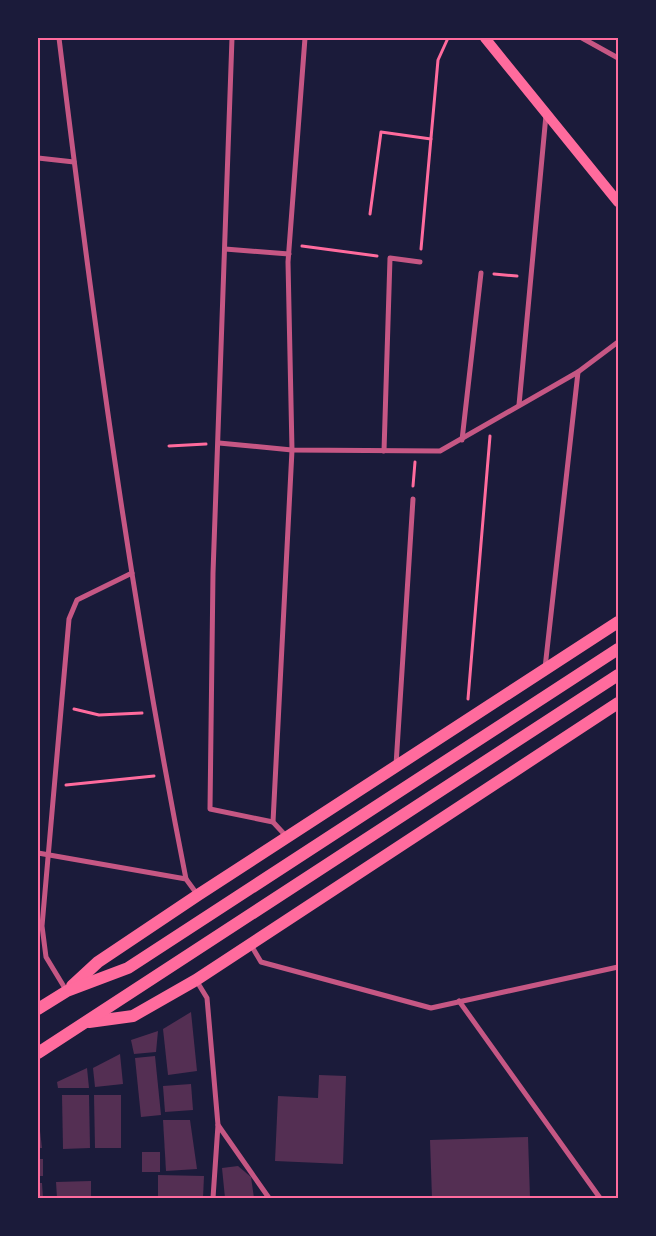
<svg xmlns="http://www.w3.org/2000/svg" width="656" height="1236" viewBox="0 0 656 1236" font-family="'Source Serif 4',serif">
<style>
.building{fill:#542f53}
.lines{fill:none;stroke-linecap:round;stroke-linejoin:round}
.path{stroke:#ff6b9d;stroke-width:3}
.minor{stroke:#c65784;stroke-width:5}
.secondary{stroke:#ff6b9d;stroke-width:10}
.primary{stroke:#ff6b9d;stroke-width:12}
.neatline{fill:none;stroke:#ff6b9d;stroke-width:2}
</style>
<rect width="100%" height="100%" fill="#1b1b3a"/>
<g class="building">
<path d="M191 1012 197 1071 168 1075 163 1029Z"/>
<path d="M158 1031 156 1052 134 1054 131 1040Z"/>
<path d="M120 1054 123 1084 95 1087 93 1068Z"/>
<path d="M155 1056 161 1115 141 1117 135 1058Z"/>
<path d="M87 1068 89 1088H58L57 1082Z"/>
<path d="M319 1075 346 1076 343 1164 275 1161 278 1096 318 1098Z"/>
<path d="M191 1084 193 1110 165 1112 163 1086Z"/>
<path d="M62 1095H89L90 1148 63 1149Z"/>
<path d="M94 1095H121V1148H95Z"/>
<path d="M38 1114 42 1148H38Z"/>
<path d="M163 1120H190L197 1169 166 1171Z"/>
<path d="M528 1137 530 1198H432L430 1140Z"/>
<rect x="142" y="1152" width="18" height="20"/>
<rect x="38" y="1159" width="5" height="17"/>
<path d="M238 1166 251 1177 254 1198H225L222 1168Z"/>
<path d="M158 1175 204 1176 203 1198H158Z"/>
<path d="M91 1181V1198H57L56 1182Z"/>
<path d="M38 1183H42L43 1198H38Z"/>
</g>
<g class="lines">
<g class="path">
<path d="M370 214 381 132 431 139"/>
<path d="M302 246 377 256"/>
<path d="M421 249 438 60 448 38"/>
<path d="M494 274 517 276"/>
<path d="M169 446 206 444"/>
<path d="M413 486 415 462"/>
<path d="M468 699 490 436"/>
<path d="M74 709 99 715 142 713"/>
<path d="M66 785 154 776"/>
</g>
<g class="minor">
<path d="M59 38C93 319 131 601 186 879"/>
<path d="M232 38 213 573 210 809 273 822"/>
<path d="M582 38 618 58"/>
<path d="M38 158 74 162"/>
<path d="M225 249 289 254"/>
<path d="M519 405 546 115"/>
<path d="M462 440 481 273"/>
<path d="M219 443 292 450 440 451 578 372 618 342"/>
<path d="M384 451 390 258 420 262"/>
<path d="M545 668 578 372"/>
<path d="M396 765 413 499"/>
<path d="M286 836 273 822 292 450 288 262 305 38"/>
<path d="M38 853 186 879 197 894"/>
<path d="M251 945 261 962 431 1008 618 967"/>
<path d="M196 980 207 998 218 1125 213 1198"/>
<path d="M66 990 46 957 42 926 69 619 77 600 132 573"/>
<path d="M459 1001 600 1198"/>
<path d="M218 1125 269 1198"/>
</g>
<path class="secondary" d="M485 38 618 202"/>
<g class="primary">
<path d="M72 986 98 962 198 895 618 622"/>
<path d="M38 1009 67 991 128 968 618 649"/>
<path d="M89 1022 133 1016 196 980 618 703"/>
<path d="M38 1053 618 675"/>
</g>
</g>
<rect width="656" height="1236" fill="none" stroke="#1b1b3a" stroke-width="78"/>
<rect x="39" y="39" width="578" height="1158" class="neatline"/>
</svg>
